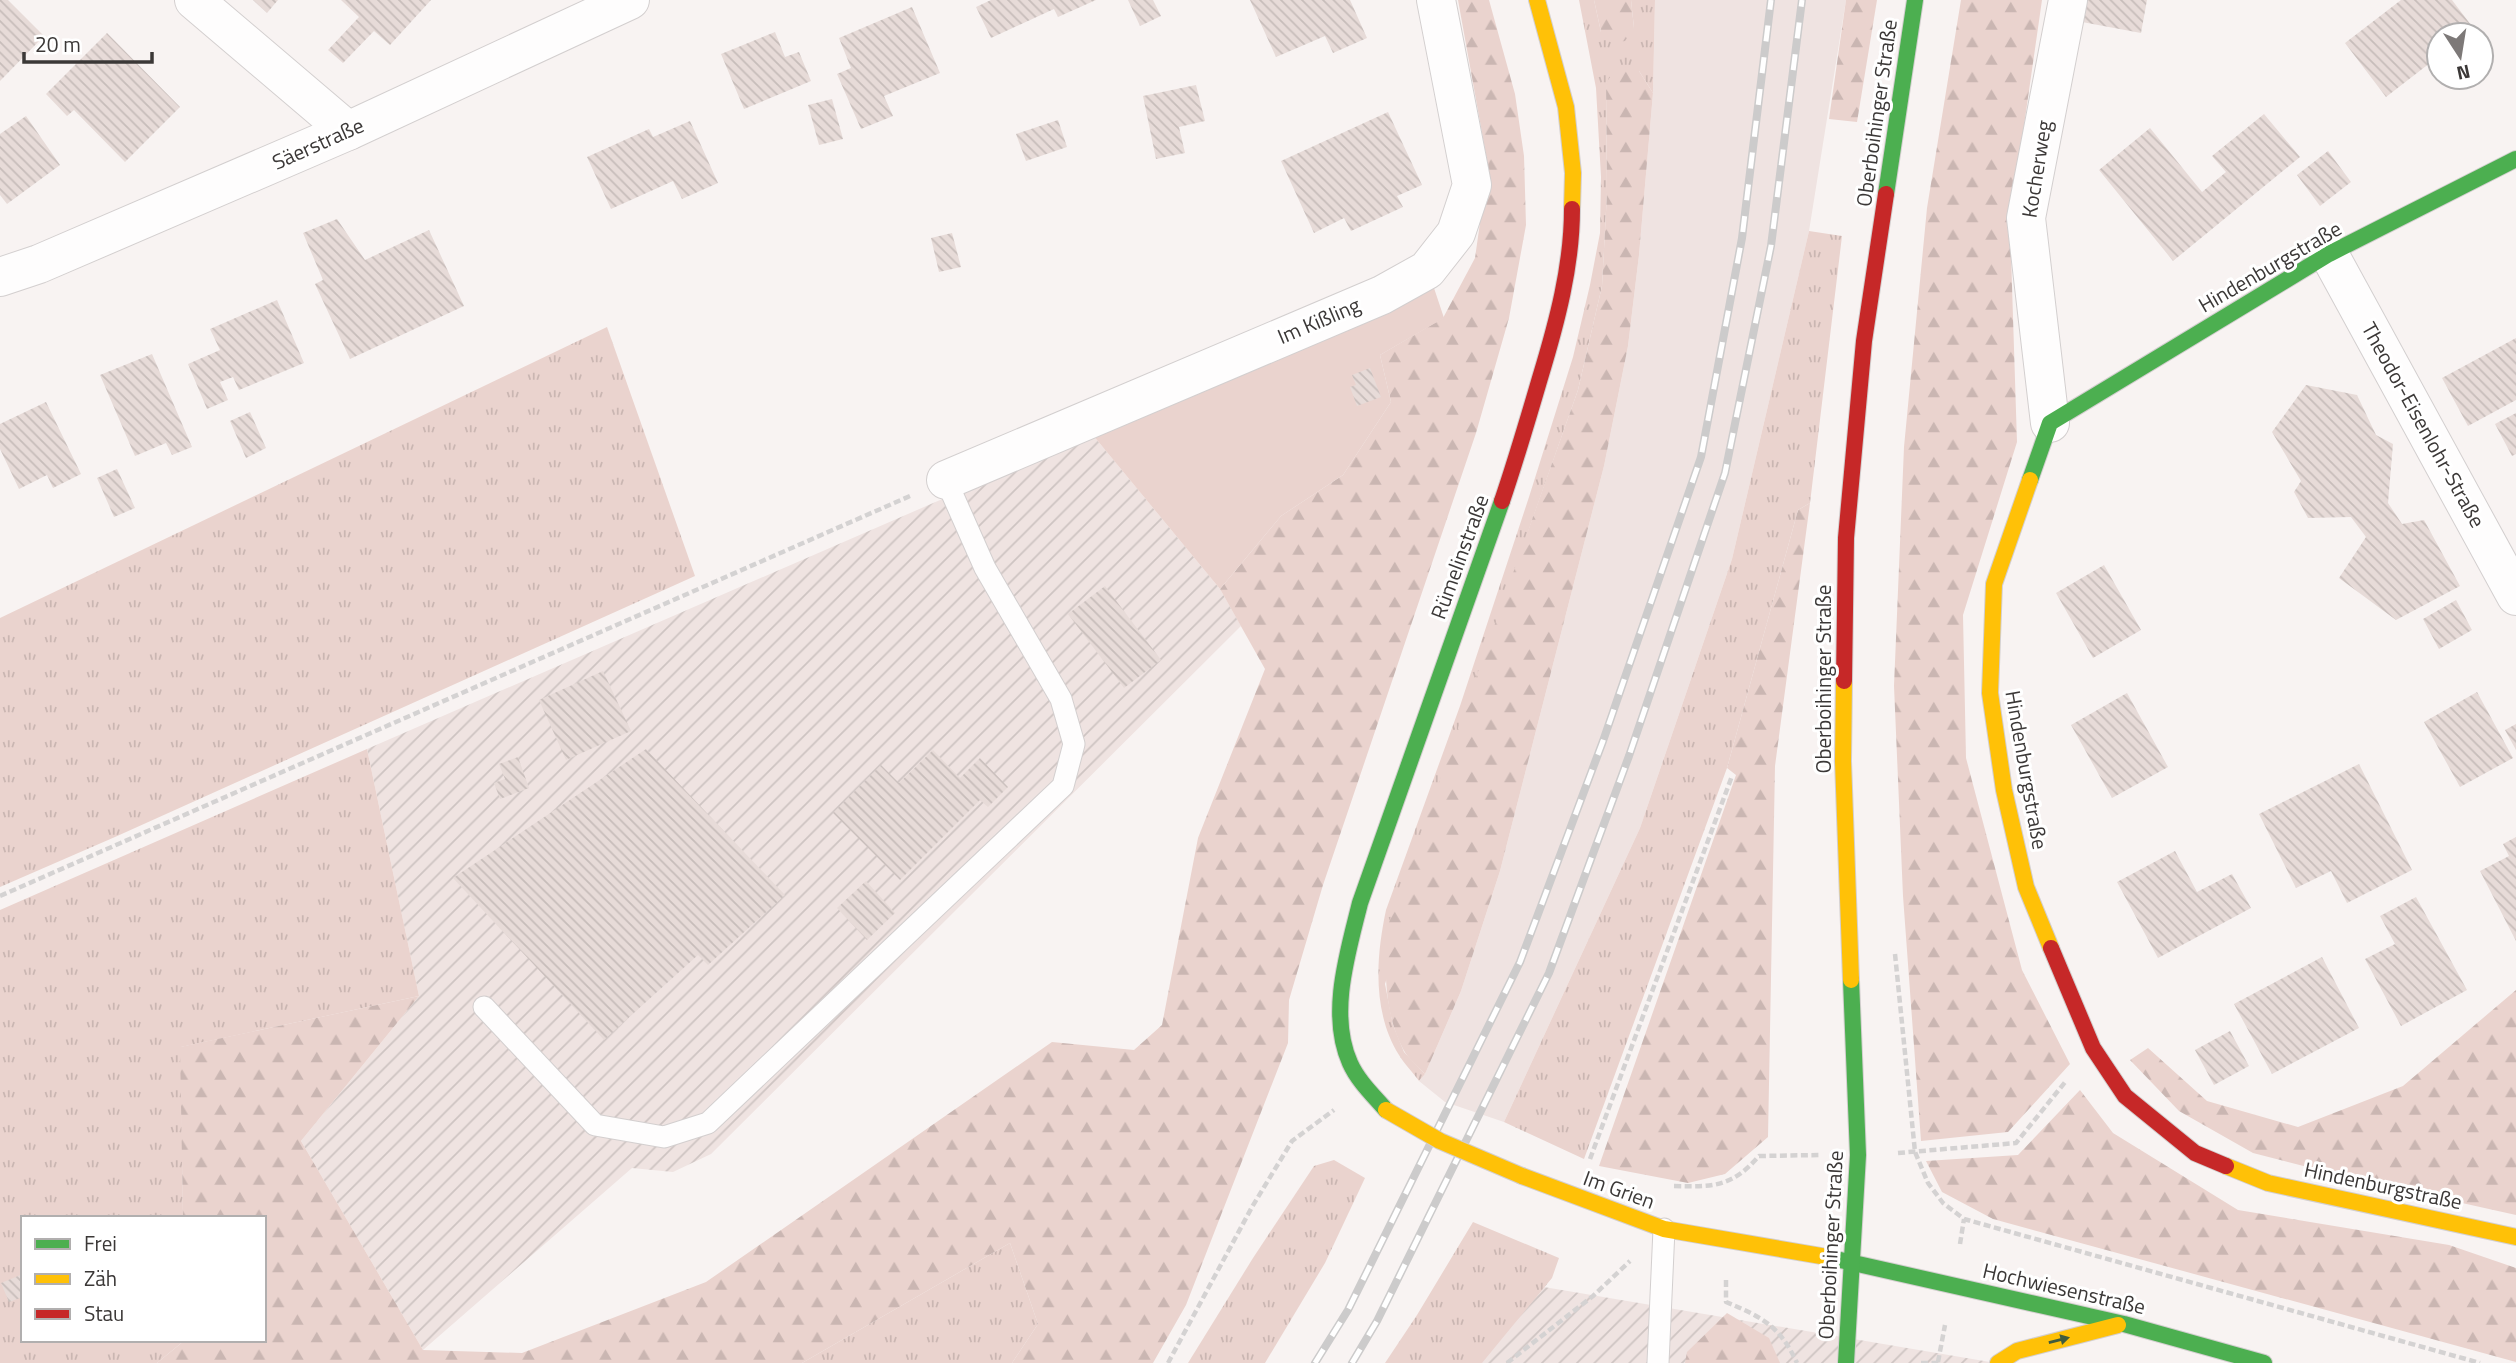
<svg xmlns="http://www.w3.org/2000/svg" width="2516" height="1363" viewBox="0 0 2516 1363" font-family="'Titillium Web',sans-serif">
<style>
.built{fill:#efe3e1}
.industrial{fill:url(#industrial-furrows)}
.grass{fill:url(#grass-tufts)}
.forest{fill:url(#forest-firs)}
.garden{fill:#ead3ce}
.building{fill:url(#building-back-hatch)}
.lines{fill:none;stroke-linecap:round;stroke-linejoin:round}
.lane-casing{stroke:#d3cfcf;stroke-width:23}
.street-casing{stroke:#d3cfcf;stroke-width:40}
.fast-casing{stroke:#d3cfcf;stroke-width:18}
.slow-casing{stroke:#d3cfcf;stroke-width:18}
.jam-casing{stroke:#d3cfcf;stroke-width:18}
.path{stroke:#d4d2d2;stroke-width:4.5;stroke-dasharray:7 3.5;stroke-linecap:butt}
.lane{stroke:#fefdfd;stroke-width:21}
.street{stroke:#fefdfd;stroke-width:38}
.fast{stroke:#4caf50;stroke-width:16}
.slow{stroke:#ffc107;stroke-width:16}
.jam{stroke:#c62828;stroke-width:16}
.rail-casing{stroke:#cccbcb;stroke-width:8}
.rail{stroke:#fff;stroke-width:5;stroke-dasharray:16;stroke-linecap:butt}
.slow-bridge-casing{stroke:#d3cfcf;stroke-width:18;stroke-linecap:butt}
.slow-bridge{stroke:#ffc107;stroke-width:16}
.oneway{fill:#405c3e}
.labels{text-anchor:middle;stroke-width:6;stroke-linejoin:round;paint-order:stroke}
.street-label{font-size:21px;fill:#3b3837;stroke:#fff}
</style>
<defs>
<pattern id="industrial-furrows" width="10" height="10" patternUnits="userSpaceOnUse" patternTransform="scale(1.75)"><rect width="10" height="10" fill="#efe3e1"/><path d="M-1 1l2-2M0 10L10 0M9 11l2-2" fill="none" stroke="#cec4c2"/></pattern>
<pattern id="grass-tufts" width="24" height="20" patternUnits="userSpaceOnUse" patternTransform="scale(1.75)"><rect width="24" height="20" fill="#ead3ce"/><path d="M3 7l-1-3M5 7V3M7 7l1-3M15 17l-1-3M17 17v-4M19 17l1-3" fill="none" stroke="#cab6b2"/></pattern>
<pattern id="forest-firs" width="22" height="20" patternUnits="userSpaceOnUse" patternTransform="scale(1.75)"><rect width="22" height="20" fill="#ead3ce"/><path d="M5 1l3.5 6h-7zM16 11l3.5 6h-7z" fill="#cab6b2"/></pattern>
<pattern id="building-back-hatch" width="6" height="6" patternUnits="userSpaceOnUse" patternTransform="scale(1.75)"><rect width="6" height="6" fill="#e7dbd8"/><path d="M-1 5l2 2M0 0l6 6M5-1l2 2" fill="none" stroke="#c7bdba"/></pattern>
</defs>
<rect width="100%" height="100%" fill="#f8f3f2"/>
<path class="built" d="M1655 0H1846L1809 231 1732 559 1640 828 1504 1122 1445 1102 1419 1081 1425 1074 1461 991 1500 871 1604 466 1628 346 1639 255 1653 93Z"/>
<g class="industrial">
<path d="M1092 434 1220 589 1241 626 711 1154 673 1172 632 1168 423 1350 301 1141 419 996 367 749Z"/>
<path d="M1538 1286 1996 1363H1467Z"/>
</g>
<g class="grass">
<path d="M1579 0H1594L1601 32 1634 28 1631 0H1655L1653 93 1639 71 1606 83 1607 193 1602 286 1578 390 1529 529 1385 984 1393 1025 1404 1052 1425 1074 1419 1081C1413 1072 1404 1064 1399 1055 1372 1012 1376 957 1386 910L1460 706 1529 497 1573 357 1590 285 1600 233 1601 177 1596 88Z"/>
<path d="M1809 231 1842 236 1810 503 1798 510 1727 768 1584 1159 1504 1122 1640 828 1732 559Z"/>
<path d="M607 327 695 576 115 837 0 887V618Z"/>
<path d="M367 749 419 996 181 1047 183 1218H23V1340H185L157 1363H0V910Z"/>
<path d="M1334 1160 1365 1178 1325 1263 1265 1363H1188L1253 1258 1314 1166Z"/>
<path d="M1473 1222 1559 1258 1552 1278 1482 1363H1385L1417 1315Z"/>
<path d="M1010 1243 1038 1324 1012 1363H802Z"/>
</g>
<g class="forest">
<path d="M1458 0H1489L1515 94 1524 156 1526 225 1509 318 1476 433 1323 885 1289 1000 1288 1043 1186 1305 1153 1363H1012L1038 1324 1010 1243 802 1363H157L185 1340H264V1218H183L180 1047 419 996 301 1141 423 1350 522 1353 706 1282 1052 1042 1134 1050 1162 1025 1198 838 1265 669 1220 589 1281 516 1343 475 1391 402 1380 355 1443 318 1475 258 1488 166Z"/>
<path d="M1594 0H1631L1634 28 1625 41 1613 43 1601 32Z"/>
<path d="M1846 0H1877L1857 122 1829 119Z"/>
<path d="M1961 0H2042L2010 223 2017 442 1963 615 1966 758 2022 970 2070 1064 2008 1132 1921 1141 1903 896 1894 686 1904 447 1927 208Z"/>
<path d="M1615 70 1639 71 1653 93 1639 255 1628 346 1604 466 1500 871 1461 991 1425 1074C1418 1066 1408 1059 1403 1049 1384 1013 1385 971 1386 931L1578 390 1602 286 1607 193 1606 83Z"/>
<path d="M1810 503 1775 766 1768 1137 1725 1174 1688 1183 1599 1166 1736 775 1727 768 1798 510Z"/>
<path d="M2516 990V1215L2354 1179 2253 1153 2179 1111 2130 1060 2148 1048 2207 1101 2298 1127 2403 1086Z"/>
<path d="M2080 1090 2113 1133 2238 1210 2449 1245 2516 1268V1362L1993 1219 1942 1192 1926 1161 2018 1155Z"/>
<path d="M1727 1313 1769 1338 1780 1363H1685L1687 1352Z"/>
</g>
<path class="garden" d="M1433 285 1444 318 1380 355 1391 402 1343 475 1281 516 1220 589 1092 434Z"/>
<g class="building">
<path d="M0 0H8L44 36 0 81Z"/>
<path d="M253 0H278L267 13Z"/>
<path d="M341 0H431L390 45 374 31 343 63 328 50 359 17Z"/>
<path d="M991 0H1096L1058 17 1054 9 991 38 976 7Z"/>
<path d="M1128 0H1153L1161 16 1140 26Z"/>
<path d="M1250 0H1350L1367 38 1333 53 1325 36 1276 57Z"/>
<path d="M2086 0H2147L2141 33 2082 22Z"/>
<path d="M2401 0H2452L2474 29 2466 35H2439V56L2386 97 2345 43Z"/>
<path d="M912 7 940 73 884 96 893 116 861 129 837 74 851 68 839 38Z"/>
<path d="M775 32 785 57 799 52 811 81 744 109 721 54Z"/>
<path d="M107 33 180 107 125 162 74 110 67 116 46 94Z"/>
<path d="M1196 85 1205 121 1179 127 1185 153 1156 159 1143 96Z"/>
<path d="M832 99 843 139 819 145 808 105Z"/>
<path d="M1388 112 1422 185 1397 196 1403 207 1351 231 1344 218 1314 233 1281 161Z"/>
<path d="M2264 114 2300 157 2173 261 2099 170 2150 128 2202 192 2226 172 2212 156Z"/>
<path d="M26 116 60 165 7 204 0 195V134Z"/>
<path d="M1058 120 1067 147 1026 161 1016 134Z"/>
<path d="M690 121 718 183 682 199 673 181 611 209 587 157 649 129 653 137Z"/>
<path d="M2328 151 2351 182 2320 206 2297 175Z"/>
<path d="M337 219 365 260 429 230 464 306 350 359 315 284 323 280 303 233Z"/>
<path d="M952 233 961 267 939 272 931 238Z"/>
<path d="M277 300 304 363 239 390 233 377 220 382 228 400 207 409 188 364 220 350 210 329Z"/>
<path d="M2516 338V400L2468 426 2442 378Z"/>
<path d="M152 354 192 447 172 455 166 443 135 456 100 375Z"/>
<path d="M1370 368 1381 397 1357 406 1350 387 1356 385 1352 375Z"/>
<path d="M2306 385 2357 395 2376 435 2393 444 2388 503 2402 524 2424 520 2460 586 2396 620 2339 578 2366 537 2351 517 2308 518 2294 492 2301 481 2272 432Z"/>
<path d="M46 402 81 474 53 488 47 475 19 489 0 449V424Z"/>
<path d="M250 412 266 448 246 458 230 421Z"/>
<path d="M2516 413V454L2512 456 2495 424Z"/>
<path d="M117 469 135 508 114 517 97 478Z"/>
<path d="M2104 565 2141 630 2093 658 2056 593Z"/>
<path d="M1105 586 1161 660 1124 688 1068 614Z"/>
<path d="M2456 600 2472 630 2439 649 2423 619Z"/>
<path d="M603 671 631 731 566 760 539 700Z"/>
<path d="M2477 692 2513 758 2460 787 2424 722Z"/>
<path d="M2127 693 2168 767 2112 798 2071 725Z"/>
<path d="M2516 724V750L2505 730Z"/>
<path d="M646 749 785 895 708 965 698 955 604 1040 453 878Z"/>
<path d="M933 750 960 778 980 758 1008 787 988 807 980 800 900 880 833 813 881 765 899 783Z"/>
<path d="M518 757 529 788 500 799 494 783 505 779 499 764Z"/>
<path d="M2359 764 2412 870 2347 903 2331 871 2296 888 2259 814Z"/>
<path d="M2516 837V941L2480 871 2509 856 2503 844Z"/>
<path d="M2175 851 2197 892 2232 874 2251 908 2158 958 2117 882Z"/>
<path d="M866 881 895 913 867 940 837 908Z"/>
<path d="M2416 897 2467 990 2401 1026 2365 959 2395 944 2380 916Z"/>
<path d="M2322 957 2359 1028 2272 1074 2234 1004Z"/>
<path d="M2230 1031 2249 1066 2214 1085 2195 1050Z"/>
<path d="M23 1274V1297L9 1302 1 1283Z"/>
</g>
<g class="lines">
<defs>
<g id="lane">
<path d="M484 1007 595 1125 664 1137 708 1123 1063 786 1074 744 1061 699 985 568 946 480"/>
<path d="M1658 1363 1664 1229"/>
</g>
<g id="street">
<path d="M194 0 348 131"/>
<path d="M2329 254 2516 596"/>
<path d="M0 277 39 264 348 131 630 0"/>
<path d="M2050 423 2026 218 2068 0"/>
<path d="M946 480 1382 295 1427 270 1456 233 1472 185 1436 0"/>
</g>
<g id="fast">
<path d="M1886 194 1915 0"/>
<path d="M2030 480 2050 423 2329 254 2516 159"/>
<path d="M1386 1110C1373 1095 1358 1081 1350 1063 1328 1014 1348 952 1360 903L1502 501"/>
<path d="M1827 1257 2124 1324 2264 1363"/>
<path d="M1846 1363 1858 1155 1851 980"/>
</g>
<g id="slow">
<path d="M1537 0 1566 107 1573 173 1572 209"/>
<path d="M2030 480 1994 584 1990 693 2004 790 2026 887 2051 948"/>
<path d="M1844 681 1843 761 1851 980"/>
<path d="M2226 1166 2268 1183 2516 1237"/>
<path d="M1522 1176 1664 1229 1827 1257"/>
<path d="M1998 1363 2017 1351 2118 1325"/>
</g>
<g id="jam">
<path d="M1502 501C1516 460 1528 419 1540 378 1557 322 1572 266 1572 209"/>
<path d="M1844 681 1846 538 1864 341 1886 194"/>
<path d="M2051 948 2093 1048 2125 1096 2195 1153 2226 1166"/>
</g>
</defs>
<use href="#lane" class="lane-casing"/>
<use href="#street" class="street-casing"/>
<use href="#fast" class="fast-casing"/>
<use href="#slow" class="slow-casing"/>
<use href="#jam" class="jam-casing"/>
<g class="path">
<path d="M0 896 910 496"/>
<path d="M1895 954 1915 1152 1928 1183 1943 1203 1964 1219 2480 1363"/>
<path d="M1898 1153 2016 1143 2066 1081"/>
<path d="M1590 1159 1732 776"/>
<path d="M1674 1186C1714 1187 1732 1187 1759 1156L1819 1155"/>
<path d="M1960 1244 1964 1219"/>
<path d="M1726 1280V1302C1762 1317 1780 1326 1797 1363"/>
<path d="M1938 1362 1945 1325"/>
<path d="M1168 1363 1252 1207 1292 1141 1334 1110"/>
<path d="M1507 1363 1593 1296 1630 1261"/>
<path d="M1921 1363H1940"/>
</g>
<use href="#lane" class="lane"/>
<use href="#street" class="street"/>
<use href="#fast" class="fast"/>
<use href="#slow" class="slow"/>
<use href="#jam" class="jam"/>
<defs>
<g id="rail">
<path d="M1315 1363 1348 1310 1520 962 1603 741 1701 457 1742 238 1771 0"/>
<path d="M1352 1363 1377 1321 1549 973 1629 756 1725 473 1771 246 1802 0"/>
</g>
</defs>
<use href="#rail" class="rail-casing"/>
<use href="#rail" class="rail"/>
<defs>
<path id="slow-bridge" d="M1386 1110 1440 1141 1522 1176"/>
</defs>
<use href="#slow-bridge" class="slow-bridge-casing"/>
<use href="#slow-bridge" class="slow-bridge"/>
</g>
<defs><path id="oneway-solid" d="M-6-.8H1V-3.2L6.5 0L1 3.2V.8H-6Z" transform="scale(1.75)"/></defs>
<use class="oneway" href="#oneway-solid" transform="translate(2059 1340) rotate(-14)"/>
<g class="labels">
<g class="street-label">
<text transform="translate(1877 113) rotate(-82)" y="7">Oberboihinger Straße</text>
<text transform="translate(318 144) rotate(-24)" y="7">Säerstraße</text>
<text transform="translate(2037 169) rotate(-81)" y="7">Kocherweg</text>
<text transform="translate(2270 267) rotate(-30)" y="7">Hindenburgstraße</text>
<text transform="translate(1319 321) rotate(-23)" y="7">Im Kißling</text>
<text transform="translate(2423 425) rotate(61)" y="7">Theodor-Eisenlohr-Straße</text>
<text transform="translate(1460 557) rotate(-70)" y="7">Rümelinstraße</text>
<text transform="translate(1824 679) rotate(-90)" y="7">Oberboihinger Straße</text>
<text transform="translate(2026 770) rotate(80)" y="7">Hindenburgstraße</text>
<text transform="translate(2383 1186) rotate(12)" y="7">Hindenburgstraße</text>
<text transform="translate(1619 1190) rotate(20)" y="7">Im Grien</text>
<text transform="translate(1831 1245) rotate(-87)" y="7">Oberboihinger Straße</text>
<text transform="translate(2064 1289) rotate(13)" y="7">Hochwiesenstraße</text>
</g>
</g>
<rect x="21" y="1216" width="245" height="126" fill="#ffffff" stroke="#b1afaf" stroke-width="2"/>
<rect x="35" y="1239" width="35" height="10" fill="#4caf50" stroke="#b1afaf" stroke-width="2"/>
<text x="84" y="1251" font-size="21" fill="#3b3837">Frei</text>
<rect x="35" y="1274" width="35" height="10" fill="#ffc107" stroke="#b1afaf" stroke-width="2"/>
<text x="84" y="1286" font-size="21" fill="#3b3837">Zäh</text>
<rect x="35" y="1309" width="35" height="10" fill="#c62828" stroke="#b1afaf" stroke-width="2"/>
<text x="84" y="1321" font-size="21" fill="#3b3837">Stau</text>
<g transform="translate(2460 56) rotate(168)"><circle r="33" fill="#ffffff" stroke="#b1afaf" stroke-width="2"/>
<path d="M0-5L12 26L0 18L-12 26Z" fill="#7d7978"/>
<text y="-10" font-size="19" font-weight="bold" text-anchor="middle" fill="#3b3837">N</text>
</g>
<path d="M24 52v10h128v-10" fill="none" stroke="#3b3837" stroke-width="3.5"/>
<text x="35" y="52" font-size="21" fill="#3b3837" stroke="#ffffff" stroke-width="5" paint-order="stroke">20 m</text>
</svg>
